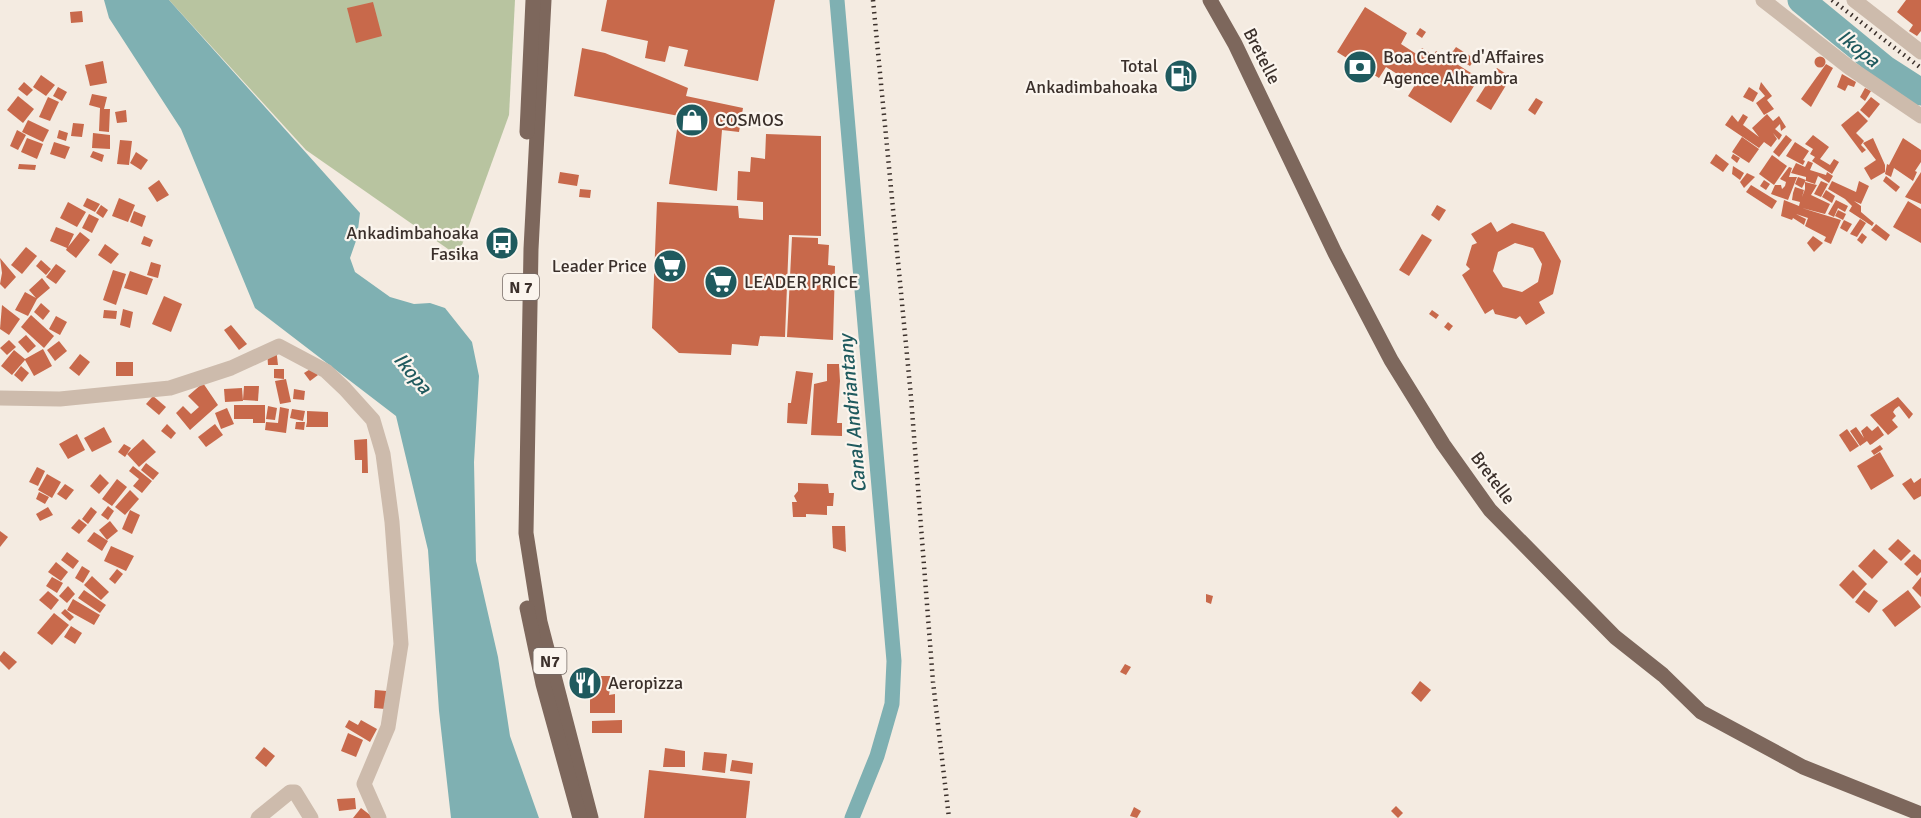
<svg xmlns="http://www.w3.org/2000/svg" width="1921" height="818" viewBox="0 0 1921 818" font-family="Signika,sans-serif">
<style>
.green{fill:#b8c4a0}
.water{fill:#7fb0b2}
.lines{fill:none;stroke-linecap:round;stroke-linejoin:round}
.canal{stroke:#7fb0b2;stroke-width:15}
.river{stroke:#7fb0b2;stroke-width:27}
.building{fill:#c8694b;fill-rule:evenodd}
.minor{stroke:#cdbbac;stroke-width:15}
.major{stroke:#7d675c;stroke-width:15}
.rail{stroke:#3b302b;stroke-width:4.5;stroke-dasharray:1.5 4.5;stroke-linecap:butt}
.labels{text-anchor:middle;stroke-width:4.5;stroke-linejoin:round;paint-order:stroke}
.shield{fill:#fbf5ee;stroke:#756b66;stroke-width:1.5}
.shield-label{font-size:16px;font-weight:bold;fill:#3b302b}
.street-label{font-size:18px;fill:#3b302b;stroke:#fbf5ee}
.poi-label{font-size:18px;fill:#3b302b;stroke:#fbf5ee;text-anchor:start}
.water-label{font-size:20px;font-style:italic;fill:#1f5a5e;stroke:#fbf5ee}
</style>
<rect width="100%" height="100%" fill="#f4ebe1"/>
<path class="green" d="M169 0H515L509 115 458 256 306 150Z"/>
<path class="water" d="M104 0H169L360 213 357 238 350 258 355 272 390 297 414 304 430 303 445 308 472 342 479 376 474 462 476 561 498 657 510 736 539 818H451L439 711 428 550 396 416 255 308 181 129 109 18Z"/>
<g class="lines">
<path class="canal" d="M837 0 894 661 892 704 877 756 852 818"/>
<path class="river" d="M1801 0 1885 69 1921 92"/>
</g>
<g class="building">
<path d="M607 0H775L758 81 684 66 688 50 669 46 665 62 645 58 648 41 601 31Z"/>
<path d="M1906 0H1921V31L1917 36 1909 31 1913 25 1897 12Z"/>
<path d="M373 2 382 36 356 43 347 8Z"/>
<path d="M1365 7 1407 33 1401 44 1418 55 1422 48 1430 53 1426 60 1429 62 1436 51 1479 78 1451 123 1408 96 1415 85 1386 67 1379 78 1337 52Z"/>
<path d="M82 11 83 22 71 23 70 12Z"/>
<path d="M1420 28 1426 32 1422 38 1416 34Z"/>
<path d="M1456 47 1475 59 1470 66 1451 54Z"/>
<path d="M582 48 605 53 688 88 686 96 743 108 739 132 722 130 717 191 669 184 679 116 574 96Z"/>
<circle cx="1820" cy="62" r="5.5"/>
<path d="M103 61 107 83 90 86 85 65Z"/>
<path d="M1826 64 1833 68 1811 107 1801 99Z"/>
<path d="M1497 68 1511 77 1491 110 1476 101Z"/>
<path d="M1842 74 1856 82 1854 87 1848 85 1845 91 1837 87Z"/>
<path d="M41 75 55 85 46 96 33 87Z"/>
<path d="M24 82 33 90 27 96 18 89Z"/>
<path d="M1761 82 1772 96 1767 100 1774 109 1764 115 1756 103 1765 96 1759 89Z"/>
<path d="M58 87 67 92 62 101 53 96Z"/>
<path d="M1749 87 1758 93 1753 102 1743 97Z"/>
<path d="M1865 88 1871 91 1865 101 1860 97Z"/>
<path d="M92 94 107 97 104 109H110L109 132 99 131 100 108 89 105Z"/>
<path d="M18 96 34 109 23 123 7 110Z"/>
<path d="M48 97 59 102 50 121 39 117Z"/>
<path d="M1871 97 1880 104 1869 118 1860 110Z"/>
<path d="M1536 98 1543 102 1535 115 1528 110Z"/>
<path d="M126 110 127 122 117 123 115 112Z"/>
<path d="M1858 111 1868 121 1856 133 1864 141 1861 145 1866 150 1862 153 1841 125Z"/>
<path d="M1743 114 1748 117 1743 125 1759 137 1752 128 1767 114 1773 121 1779 116 1786 127 1781 131 1780 124 1775 129 1782 135 1779 140 1773 133 1777 139 1771 147 1764 142 1759 148 1725 125 1732 115 1738 122Z"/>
<path d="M28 120 49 130 43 142 22 132Z"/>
<path d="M73 123 84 124 82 137 71 136Z"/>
<path d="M17 130 26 135 18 150 10 146Z"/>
<path d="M59 130 68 133 66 141 57 138Z"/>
<path d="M93 133 110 135V149L92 148Z"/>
<path d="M766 134 821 136V236L789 235 785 337 760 336 758 346 732 344 731 355 679 353 652 328 657 202 738 206 739 218 763 220V202L737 200 738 171 750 172 751 157 765 159Z"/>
<path d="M1786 135 1792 140 1779 157 1773 152Z"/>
<path d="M1813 135 1829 147 1820 159 1830 165 1834 159 1839 162 1832 174 1812 161 1815 157 1810 154 1813 149 1805 144Z"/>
<path d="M1742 137 1759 149 1749 163 1732 152Z"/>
<path d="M27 138 43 144 37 159 21 152Z"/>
<path d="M1873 138 1885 165V172L1871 180 1864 168 1876 160 1863 143Z"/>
<path d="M1903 138 1921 150V162L1915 171 1917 172 1913 181 1894 168 1891 177 1885 174 1887 164 1889 165Z"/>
<path d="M120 140 132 141 129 165 117 164Z"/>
<path d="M54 142 70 147 65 159 50 154Z"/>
<path d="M1795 142 1809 151 1803 160 1805 161 1803 165 1786 156Z"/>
<path d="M93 151 104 155 102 162 90 157Z"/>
<path d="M136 152 148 160 141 170 130 163Z"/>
<path d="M1716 154 1729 164 1723 172 1710 163Z"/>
<path d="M1733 154 1740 158 1737 163 1731 158Z"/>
<path d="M1772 155 1787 166 1774 185 1759 174Z"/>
<path d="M1808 161 1813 163 1810 170 1826 175 1827 172 1833 176 1829 183 1818 176 1815 184 1806 181V177L1791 173 1796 163 1805 167Z"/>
<path d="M19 164 36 165 35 170 18 169Z"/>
<path d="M1733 166 1744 173 1740 180 1732 174Z"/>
<path d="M1789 167 1792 168 1789 177H1797L1788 200 1771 194 1775 185H1781L1782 189 1785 186 1786 182 1780 179Z"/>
<path d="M560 172 579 175 577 186 558 183Z"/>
<path d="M1921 172V204L1905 197Z"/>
<path d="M1747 173 1755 177 1744 188 1740 182Z"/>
<path d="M1886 176 1900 187 1896 192 1883 181Z"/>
<path d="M1798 177 1806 180 1802 188 1795 184Z"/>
<path d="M159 180 169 195 157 202 148 188Z"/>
<path d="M1764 180 1770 184 1766 190 1760 186Z"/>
<path d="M1821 181 1828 184 1821 197 1814 194Z"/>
<path d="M1832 181 1856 192 1859 181 1869 186 1861 204 1854 201 1861 206V212L1874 223 1872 226 1849 211 1852 206 1845 199 1828 189Z"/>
<path d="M1805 182 1817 185 1811 195 1830 204 1828 208 1821 206 1828 208 1825 214 1802 208 1841 220 1831 244 1824 241 1826 237 1805 226 1808 218 1796 214 1806 219 1804 225 1793 218 1792 220 1781 216 1784 200 1799 206 1800 202 1792 200 1793 193 1795 187 1804 190 1802 197 1805 189Z"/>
<path d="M1751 185 1777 201 1772 209 1746 192Z"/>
<path d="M580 189 591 190 590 198 579 197Z"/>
<path d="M1826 190 1835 196 1832 203 1822 197Z"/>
<path d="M87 198 100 204 95 212 83 206Z"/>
<path d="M119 198 135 205 128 222 112 216Z"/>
<path d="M1836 200 1848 206 1845 212 1838 208 1834 217 1828 214Z"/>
<path d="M1908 201 1921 209V243L1893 227Z"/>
<path d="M68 202 86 212 77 227 60 218Z"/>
<path d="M101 205 108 210 103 218 96 213Z"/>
<path d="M1437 205 1446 210 1439 221 1431 215Z"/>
<path d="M1838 210 1846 214 1843 220 1835 216Z"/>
<path d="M134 211 146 216 142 227 130 222Z"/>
<path d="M89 214 99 219 92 233 82 228Z"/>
<path d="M1860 219 1866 223 1857 237 1850 234Z"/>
<path d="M1844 220 1852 224 1847 232 1840 228Z"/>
<path d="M1491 222 1497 232 1512 223 1544 232 1561 261 1553 294 1539 302 1545 313 1526 325 1520 316 1516 319 1495 314 1493 309 1485 314 1462 275 1470 269 1466 265 1472 245 1477 243 1471 234ZM1515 243 1533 248 1542 264 1538 282 1522 292 1503 287 1493 271 1498 252Z"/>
<path d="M1876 224 1890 235 1886 241 1871 230Z"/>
<path d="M56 227 74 234 68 247 80 232 90 240 76 258 66 250 67 248 50 241Z"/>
<path d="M1862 233 1867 237 1862 244 1857 240Z"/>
<path d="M1422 234 1432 240 1409 276 1399 270Z"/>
<path d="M144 236 153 240 150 247 141 244Z"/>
<path d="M1813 236 1823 243 1814 252 1807 243Z"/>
<path d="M792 237 818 238V244L829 245 828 265 835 266 833 340 787 337Z"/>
<path d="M105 244 119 254 111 264 98 255Z"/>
<path d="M26 247 37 256 22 274 11 265Z"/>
<path d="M0 258 16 277 5 289 0 284 2 273Z"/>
<path d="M41 260 51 269 46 275 36 266Z"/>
<path d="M151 262 161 265 158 278 147 275Z"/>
<path d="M56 264 66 271 56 284 46 277Z"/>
<path d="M113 270 126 274 116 305 103 300Z"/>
<path d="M130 271 153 279 147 295 124 288Z"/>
<path d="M42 278 50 288 37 299 28 316 15 310 25 292 36 298 29 290Z"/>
<path d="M164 296 182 304 171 332 152 324Z"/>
<path d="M41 303 50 311 43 320 34 312Z"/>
<path d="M2 305 20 319 9 335 0 329Z"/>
<path d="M123 309 133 312 130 328 120 325Z"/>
<path d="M104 310 117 311 116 319 103 318Z"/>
<path d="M1432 310 1439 315 1436 319 1429 314Z"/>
<path d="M31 315 54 336 44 348 21 327Z"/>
<path d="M56 316 67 322 60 335 49 329Z"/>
<path d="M1448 322 1453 326 1449 331 1444 327Z"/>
<path d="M231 325 247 344 239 350 224 330Z"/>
<path d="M26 335 36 346 28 353 18 342Z"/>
<path d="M9 340 16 347 7 355 0 348Z"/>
<path d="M59 341 67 351 55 361 47 350Z"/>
<path d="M276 348 278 365H268L267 349Z"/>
<path d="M43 349 52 366 34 376 25 360 12 375 1 366 14 350 25 359Z"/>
<path d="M80 354 90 362 79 376 69 368Z"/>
<rect x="116" y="362" width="17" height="14"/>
<path d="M827 364H839L840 381 837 423H842V436L811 435 814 384 827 381Z"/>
<path d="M21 366 29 373 22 382 14 375Z"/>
<path d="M312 368 318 375 310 381 304 373Z"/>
<path d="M274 369H284V379L274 378Z"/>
<path d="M796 371 813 373 807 424 787 423 788 403H791Z"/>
<path d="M286 379 291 402 280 404 275 381Z"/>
<path d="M203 383 218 405 190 430 176 413 183 406 191 414 199 407 188 396Z"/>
<path d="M244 386H259L258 401 243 400Z"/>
<path d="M242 388 243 401 225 402 224 389Z"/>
<path d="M294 389 305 391 304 400 293 399Z"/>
<path d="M153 396 166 407 159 415 146 404Z"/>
<path d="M1898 397 1913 414 1909 419 1899 406 1895 409 1893 412 1896 416 1892 420 1898 427 1888 435 1870 415Z"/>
<path d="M234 405H265V423H253V419H234Z"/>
<path d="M268 406 277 408 275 420 266 419Z"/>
<path d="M280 407 289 409 286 433 265 430 266 422 278 423Z"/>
<path d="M227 408 234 424 221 429 215 413Z"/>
<path d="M292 409 305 411 303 421 290 418Z"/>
<path d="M307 411 328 412V427H306L307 422H309H307Z"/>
<path d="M296 422H305L304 430 295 429Z"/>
<path d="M167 424 176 433 171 439 161 431Z"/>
<path d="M215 424 223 435 206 447 198 437Z"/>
<path d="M1867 426 1872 431 1878 426 1884 435 1872 444 1870 445 1867 441 1860 446 1850 431 1856 427 1864 438 1861 431Z"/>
<path d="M104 427 112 442 92 452 84 438Z"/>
<path d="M1847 429 1859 446 1850 452 1839 435Z"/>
<path d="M77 434 85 450 68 459 59 444Z"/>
<path d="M143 439 156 452 139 467 127 454Z"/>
<path d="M367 439 368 473H362V460H355L354 440Z"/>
<path d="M124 444 131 448 125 457 118 452Z"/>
<path d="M1880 445 1883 449 1874 455 1871 451Z"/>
<path d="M1880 452 1894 476 1871 490 1857 466Z"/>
<path d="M146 463 159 473 153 480 141 470Z"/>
<path d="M133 466 152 481 142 493 133 486 139 479 129 471Z"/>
<path d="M37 467 45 471 38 486 29 482Z"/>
<path d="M47 474 61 482 52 498 38 490Z"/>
<path d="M100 474 109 483 99 494 90 486Z"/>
<path d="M1911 478 1914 483 1921 478V496L1914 500 1902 484Z"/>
<path d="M117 479 127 487 112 506 102 499Z"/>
<path d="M798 483 828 484 829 493H834L833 506H827V515L806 514V517H793L792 502H797L794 496 798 491Z"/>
<path d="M65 484 74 490 66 500 57 494Z"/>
<path d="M130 490 139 499 125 515 115 507Z"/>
<path d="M39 492 49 497 45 504 36 499Z"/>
<path d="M108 506 114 511 108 520 101 515Z"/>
<path d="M48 507 53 515 40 521 36 514Z"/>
<path d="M91 507 97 512 88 524 82 519Z"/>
<path d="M130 510 140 515 132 534 122 529Z"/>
<path d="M79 519 87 525 79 534 71 528Z"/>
<path d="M110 521 118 531 107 540 99 530Z"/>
<path d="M832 526H845L846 552 833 548Z"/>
<path d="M0 531 8 537 0 547Z"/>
<path d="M94 532 108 541 102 551 87 541Z"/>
<path d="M1898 539 1911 551 1901 561 1888 549Z"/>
<path d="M111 546 134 556 126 571 104 561Z"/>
<path d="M1874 549 1888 562 1872 579 1858 566Z"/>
<path d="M67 552 79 561 73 569 61 560Z"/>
<path d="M1914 554 1921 560V572L1917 576 1904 564Z"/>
<path d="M56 562 68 572 61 581 48 572Z"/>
<path d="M82 566 90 571 83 583 75 578Z"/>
<path d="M117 569 123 574 115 584 109 579Z"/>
<path d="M1853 570 1867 584 1853 599 1839 585Z"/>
<path d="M92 576 109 592 101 600 84 585Z"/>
<path d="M52 577 63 583 57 593 46 586Z"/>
<path d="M1921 577V597L1912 588Z"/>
<path d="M68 586 75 594 67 603 59 596Z"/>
<path d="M84 590 106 605 100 613 78 598Z"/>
<path d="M1864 590 1878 601 1869 613 1855 602Z"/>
<path d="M1908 590 1921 607 1895 627 1882 610Z"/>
<path d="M48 591 59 600 51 610 39 600Z"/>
<path d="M1206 594 1213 596 1211 604 1206 602Z"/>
<path d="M73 599 100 615 94 625 67 610Z"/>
<path d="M65 609 74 617 70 621 61 613Z"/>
<path d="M54 613 69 625 52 645 37 633Z"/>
<path d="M71 626 82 633 75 644 64 637Z"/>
<path d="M4 651 17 662 9 670 0 661V656Z"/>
<path d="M1125 664 1131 667 1126 675 1120 672Z"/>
<path d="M576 676H612L609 695 615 694V713H590V695H578Z"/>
<path d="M1420 681 1431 690 1421 702 1411 693Z"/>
<path d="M375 690 387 691 385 709 374 708Z"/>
<path d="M349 720 358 725 361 720 377 729 370 742 345 727Z"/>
<path d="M622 720V733H592V721Z"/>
<path d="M348 733 363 740 356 757 341 751Z"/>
<path d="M264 747 275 756 266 767 255 758Z"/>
<path d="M665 748 685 751V767H663Z"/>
<path d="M704 752 727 754 725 773 702 770Z"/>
<path d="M732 760 753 763 752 774 730 771Z"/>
<path d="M649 770 750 781 746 818H644Z"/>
<path d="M355 798 356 809 339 811 337 799Z"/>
<path d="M1396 806 1403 813 1398 818 1391 811Z"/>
<path d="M1134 807 1141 811 1137 818 1130 816Z"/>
<path d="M361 808 374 818H353Z"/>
</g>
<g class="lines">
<g class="minor">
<path d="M1763 0 1850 68 1921 116"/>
<path d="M1854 0 1921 52"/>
<path d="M0 398 60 399 170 388 231 368 279 346 326 371 345 389 373 420 383 454 392 522 401 644 388 727 364 784 379 818"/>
<path d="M258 818 290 792H295L311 818"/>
</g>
<g class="major">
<path d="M544 0 531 249 526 533 540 622 591 818"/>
<path d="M1210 0 1235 44 1335 253 1391 360 1443 444 1490 510 1615 637 1663 675 1701 712 1803 767 1921 814"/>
<path d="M527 132 533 0"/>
<path d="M527 608 543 684 580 818"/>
</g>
<g class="rail">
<path d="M873 0 911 397 933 682 949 818"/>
<path d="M1832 0 1921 68"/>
</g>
</g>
<defs>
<symbol id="bank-disc" viewBox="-11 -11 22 22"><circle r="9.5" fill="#1f5a5e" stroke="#fbf5ee"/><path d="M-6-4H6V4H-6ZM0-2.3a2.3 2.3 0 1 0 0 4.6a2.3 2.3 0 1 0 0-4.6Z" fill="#fff"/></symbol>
<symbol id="fuel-disc" viewBox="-11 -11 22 22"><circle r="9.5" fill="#1f5a5e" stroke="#fbf5ee"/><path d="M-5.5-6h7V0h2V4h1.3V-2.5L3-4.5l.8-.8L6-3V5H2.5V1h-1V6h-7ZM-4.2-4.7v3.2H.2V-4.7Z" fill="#fff"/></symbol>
<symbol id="shop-disc" viewBox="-11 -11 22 22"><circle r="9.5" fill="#1f5a5e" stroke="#fbf5ee"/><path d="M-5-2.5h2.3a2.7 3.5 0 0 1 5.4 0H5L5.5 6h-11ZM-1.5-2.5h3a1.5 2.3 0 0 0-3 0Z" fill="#fff"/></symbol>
<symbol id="bus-disc" viewBox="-11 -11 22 22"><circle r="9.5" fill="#1f5a5e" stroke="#fbf5ee"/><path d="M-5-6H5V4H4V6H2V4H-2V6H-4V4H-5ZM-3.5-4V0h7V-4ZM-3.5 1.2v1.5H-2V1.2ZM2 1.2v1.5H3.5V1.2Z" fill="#fff"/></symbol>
<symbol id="supermarket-disc" viewBox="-11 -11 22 22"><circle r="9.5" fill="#1f5a5e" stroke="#fbf5ee"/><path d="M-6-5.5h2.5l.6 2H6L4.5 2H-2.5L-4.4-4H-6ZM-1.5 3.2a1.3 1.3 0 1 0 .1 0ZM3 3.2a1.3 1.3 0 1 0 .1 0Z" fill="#fff"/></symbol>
<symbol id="restaurant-disc" viewBox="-11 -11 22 22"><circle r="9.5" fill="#1f5a5e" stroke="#fbf5ee"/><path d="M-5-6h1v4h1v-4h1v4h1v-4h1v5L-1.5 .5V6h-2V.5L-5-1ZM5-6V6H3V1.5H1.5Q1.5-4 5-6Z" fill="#fff"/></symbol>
</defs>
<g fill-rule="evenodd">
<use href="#bank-disc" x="1341" y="48" width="38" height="38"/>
<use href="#fuel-disc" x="1162" y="57" width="38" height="38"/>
<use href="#shop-disc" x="673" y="101" width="38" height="38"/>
<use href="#bus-disc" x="483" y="224" width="38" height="38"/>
<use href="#supermarket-disc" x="651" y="247" width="38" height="38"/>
<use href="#supermarket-disc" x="702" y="263" width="38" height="38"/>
<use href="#restaurant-disc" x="566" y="664" width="38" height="38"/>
</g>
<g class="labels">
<g class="shield">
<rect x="503" y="274" width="36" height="26" rx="4.5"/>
<rect x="533.5" y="648" width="33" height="26" rx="4.5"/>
</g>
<g class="shield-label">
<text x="521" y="293">N 7</text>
<text x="550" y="667">N7</text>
</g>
<g class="street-label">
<text transform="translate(1262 56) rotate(63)" y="6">Bretelle</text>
<text transform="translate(1493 478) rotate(53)" y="6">Bretelle</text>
</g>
<g class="poi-label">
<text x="1383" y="63">Boa Centre d'Affaires<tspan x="1383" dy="21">Agence Alhambra</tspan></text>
<text x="1158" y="72" text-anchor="end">Total<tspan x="1158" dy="21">Ankadimbahoaka</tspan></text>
<text x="715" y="126">COSMOS</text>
<text x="479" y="239" text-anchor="end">Ankadimbahoaka<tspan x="479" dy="21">Fasika</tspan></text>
<text x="647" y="272" text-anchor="end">Leader Price</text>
<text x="744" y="288">LEADER PRICE</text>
<text x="608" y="689">Aeropizza</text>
</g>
<g class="water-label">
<text transform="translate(1859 48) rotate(39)" y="7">Ikopa</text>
<text transform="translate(413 373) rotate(50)" y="7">Ikopa</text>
<text transform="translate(852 414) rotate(-95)" y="7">Canal Andriantany</text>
</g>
</g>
</svg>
